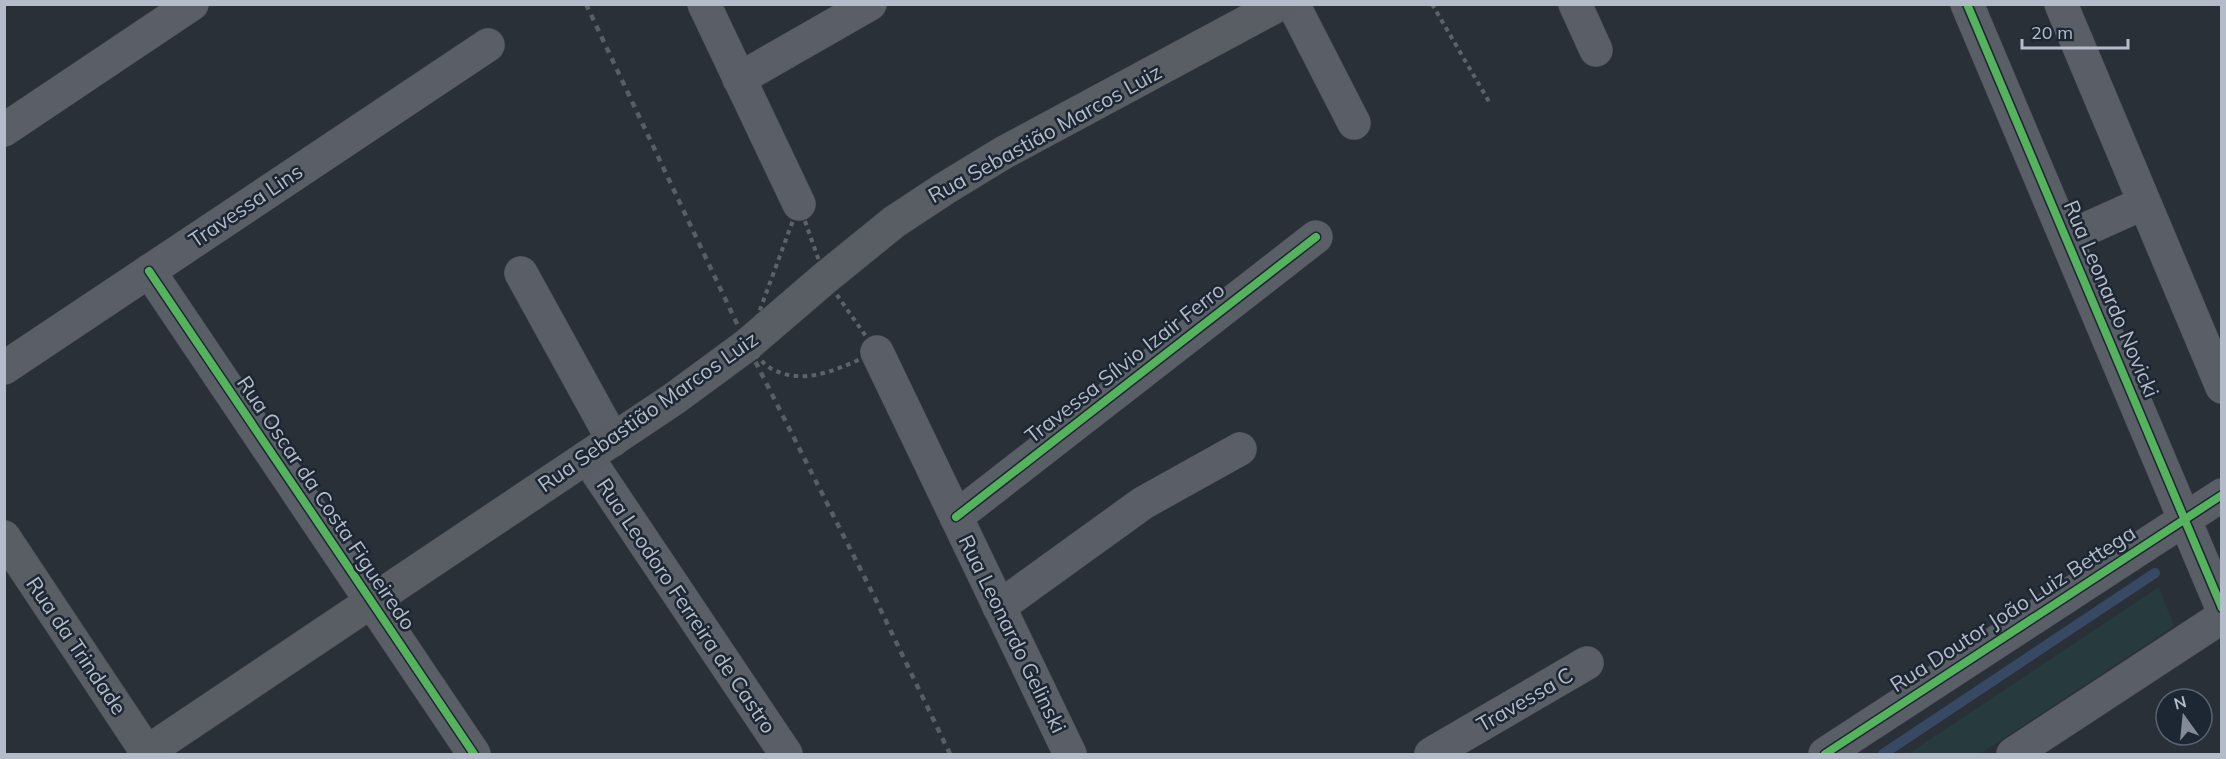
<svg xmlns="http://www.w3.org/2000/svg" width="2226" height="759" viewBox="0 0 2226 759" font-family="Mulish,sans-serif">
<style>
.green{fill:#273a3e}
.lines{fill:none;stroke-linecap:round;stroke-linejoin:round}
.stream{stroke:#384963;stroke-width:10}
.minor-casing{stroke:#484c53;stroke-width:34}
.secondary-casing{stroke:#484c53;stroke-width:34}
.path{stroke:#5d636a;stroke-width:4;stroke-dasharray:4.5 4.5;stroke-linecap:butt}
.minor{stroke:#5a5e66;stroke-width:33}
.secondary{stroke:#595d64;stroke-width:33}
.rail{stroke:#595d64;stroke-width:4.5;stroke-dasharray:6 6;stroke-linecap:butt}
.cycleway-casing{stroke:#1d2633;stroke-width:11}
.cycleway{stroke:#56b35d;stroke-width:8}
.labels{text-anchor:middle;stroke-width:5;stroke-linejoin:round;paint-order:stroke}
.street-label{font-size:21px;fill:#b4bcc9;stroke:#1d2633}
</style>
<rect width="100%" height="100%" fill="#2a3038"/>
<path class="green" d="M2159 587 2174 626 1980 754H1908Z"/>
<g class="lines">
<path class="stream" d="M1883 754 2155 573"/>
<defs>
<g id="minor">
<path d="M704 4 799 204"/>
<path d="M1293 4 1354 123"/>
<path d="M1575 4 1596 50"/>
<path d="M1967 4 2222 608"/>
<path d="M2061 4 2222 387"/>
<path d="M739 79 870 4"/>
<path d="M4 130 192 4"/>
<path d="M2066 238 2144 203"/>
<path d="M149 271 474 754"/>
<path d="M521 273 613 440"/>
<path d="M877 352 1070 754"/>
<path d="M4 368 488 45"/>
<path d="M587 457 786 754"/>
<path d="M956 517 1316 237"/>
<path d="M999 607 1143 503 1240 449"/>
<path d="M1431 754 1587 663"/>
<path d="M1825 754 2222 495"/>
<path d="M2013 754 2222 617"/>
</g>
<g id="secondary">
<path d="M4 537 148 754"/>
<path d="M144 754 675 398 747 345 825 278 894 222 944 189 1003 153 1280 4"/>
</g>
</defs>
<use href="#minor" class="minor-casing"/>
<use href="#secondary" class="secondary-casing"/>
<g class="path">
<path d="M1432 4 1491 105"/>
<path d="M799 204 825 278 877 352C845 365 809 387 774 370 764 366 755 353 747 345Z"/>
</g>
<use href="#minor" class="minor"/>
<use href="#secondary" class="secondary"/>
<path class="rail" d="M586 4 747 345 874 596 950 754"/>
<defs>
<g id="cycleway">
<path d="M1967 4 2222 608"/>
<path d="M149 271 474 754"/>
<path d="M956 517 1316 237"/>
<path d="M1825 754 2222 495"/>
</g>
</defs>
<use href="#cycleway" class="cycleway-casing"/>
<use href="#cycleway" class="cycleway"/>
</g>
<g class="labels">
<g class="street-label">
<text transform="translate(1045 134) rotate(-29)" y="7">Rua Sebastião Marcos Luiz</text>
<text transform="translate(246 206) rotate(-34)" y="7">Travessa Lins</text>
<text transform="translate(2111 299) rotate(67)" y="7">Rua Leonardo Novicki</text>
<text transform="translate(1125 363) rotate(-38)" y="7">Travessa Sílvio Izair Ferro</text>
<text transform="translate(648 412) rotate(-35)" y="7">Rua Sebastião Marcos Luiz</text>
<text transform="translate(326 503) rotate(56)" y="7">Rua Oscar da Costa Figueiredo</text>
<text transform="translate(686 606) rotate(56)" y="7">Rua Leodoro Ferreira de Castro</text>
<text transform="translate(2013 609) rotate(-33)" y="7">Rua Doutor João Luiz Bettega</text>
<text transform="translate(1012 634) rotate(64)" y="7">Rua Leonardo Gelinski</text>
<text transform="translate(76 646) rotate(56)" y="7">Rua da Trindade</text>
<text transform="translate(1525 700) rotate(-30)" y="7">Travessa C</text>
</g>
</g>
<rect width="2226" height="759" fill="none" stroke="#b4bcc9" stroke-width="12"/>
<g transform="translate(2184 717) rotate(345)"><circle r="28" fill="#1d2633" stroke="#59626f" stroke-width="1.5"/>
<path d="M0-4.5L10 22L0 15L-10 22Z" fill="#848b96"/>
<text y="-9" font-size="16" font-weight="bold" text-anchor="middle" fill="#b4bcc9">N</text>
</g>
<path d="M2022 39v9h106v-9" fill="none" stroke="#b4bcc9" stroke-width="3"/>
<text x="2031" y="39" font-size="18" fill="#b4bcc9" stroke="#1d2633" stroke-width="4.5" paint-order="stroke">20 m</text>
</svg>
